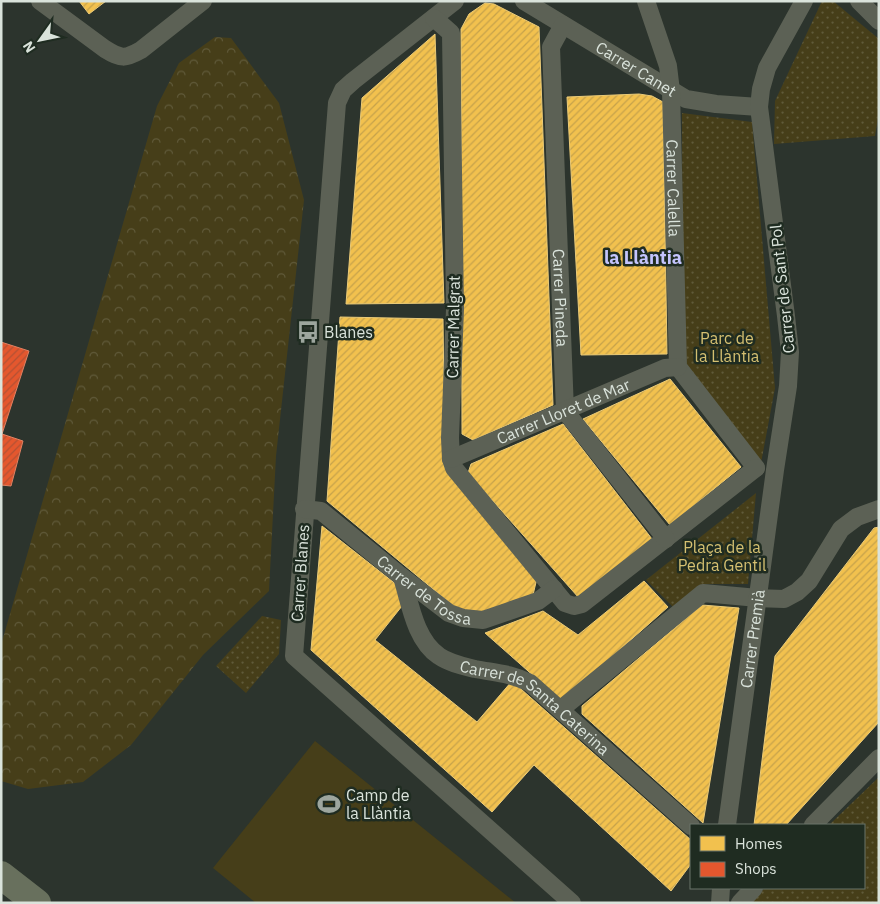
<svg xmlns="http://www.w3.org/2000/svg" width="880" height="904" viewBox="0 0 880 904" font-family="'IBM Plex Sans',sans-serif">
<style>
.grass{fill:#463e19}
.forest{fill:url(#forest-crowns)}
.park{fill:url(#park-dots)}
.homes{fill:url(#homes-hatch);stroke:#ebcb78}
.shops{fill:url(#shops-hatch);stroke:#e18162}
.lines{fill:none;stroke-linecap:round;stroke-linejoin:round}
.street{stroke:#5c6155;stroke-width:18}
.highway{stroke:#68705d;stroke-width:28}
.labels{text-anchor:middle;stroke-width:5;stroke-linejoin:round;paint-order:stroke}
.street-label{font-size:16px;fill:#dae3db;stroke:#1f2c21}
.poi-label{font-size:16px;fill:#dae3db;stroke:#1f2c21;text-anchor:start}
.park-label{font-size:16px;fill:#d5c071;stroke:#1f2c21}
.neighbourhood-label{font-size:18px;font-weight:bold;fill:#c4c4fd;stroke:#1f2c21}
</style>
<defs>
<pattern id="forest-crowns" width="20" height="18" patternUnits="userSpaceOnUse" patternTransform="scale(1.25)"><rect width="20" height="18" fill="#463e19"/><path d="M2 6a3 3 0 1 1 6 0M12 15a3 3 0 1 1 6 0" fill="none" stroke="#605a3a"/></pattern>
<pattern id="park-dots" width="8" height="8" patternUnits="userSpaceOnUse" patternTransform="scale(1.25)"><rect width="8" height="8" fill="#463e19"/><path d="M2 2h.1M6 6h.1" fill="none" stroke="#605a3a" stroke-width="1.8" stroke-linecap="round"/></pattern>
<pattern id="homes-hatch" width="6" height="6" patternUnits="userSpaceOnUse" patternTransform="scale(1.25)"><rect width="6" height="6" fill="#f2c14e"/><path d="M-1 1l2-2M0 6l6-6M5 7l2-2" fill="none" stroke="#c6a24b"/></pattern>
<pattern id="shops-hatch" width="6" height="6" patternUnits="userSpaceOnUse" patternTransform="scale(1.25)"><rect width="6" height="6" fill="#e4572e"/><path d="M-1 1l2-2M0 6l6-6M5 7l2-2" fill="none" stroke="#b35134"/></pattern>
</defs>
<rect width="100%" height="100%" fill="#2c342d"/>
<path class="grass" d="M315 741 516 903H256L213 868Z"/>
<path class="forest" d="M215 37 231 38 279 103 304 200 276 456 269 591 203 655 131 745 83 782 28 789 1 781V645L157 106 179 63Z"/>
<g class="park">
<path d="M822 1H833L879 39V112L875 136 774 144 775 101Z"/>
<path d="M682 113 752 122 775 388 761 463 683 367Z"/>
<path d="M756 493 748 584H703L673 607 646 580Z"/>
<path d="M262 616 281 620 279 654 246 693 216 666Z"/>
<path d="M879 777V903H749L765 888H864V825H829Z"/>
</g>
<g class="homes">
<path d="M79 1H106L89 14Z"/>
<path d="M485 3 494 4 539 27 553 405 473 440 462 434 461 29 469 14Z"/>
<path d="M435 34 444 303 346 304 362 98Z"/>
<path d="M639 94 652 96 663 102 667 354 581 355 567 97Z"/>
<path d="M340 317 443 319 445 468 537 578 533 595 469 616 457 609 327 501Z"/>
<path d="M670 379 741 467 670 525 583 419Z"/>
<path d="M563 424 652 539 579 598 468 473 471 464Z"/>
<path d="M322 526 397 585 402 606 375 640 477 722 512 681 691 840V864L671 891 534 765 492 812 311 650Z"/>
<path d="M879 527V722L786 825H754L775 656 874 528Z"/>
<path d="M644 581 668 607 562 701 485 633 543 611 578 635Z"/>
<path d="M702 605 739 608 703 823 582 714V706Z"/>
</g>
<path class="shops" d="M1 342 29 351 2 434 23 441 11 486 1 485Z"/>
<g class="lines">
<g class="street">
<path d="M40 1 105 49C121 59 125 59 141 50L203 1"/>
<path d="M455 1 353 81 343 90 337 103 294 656 572 903"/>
<path id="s1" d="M524 1 686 99 716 104 759 107"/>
<path id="s2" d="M646 1 668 66 671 91 678 367 756 468"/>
<path d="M859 1 879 21"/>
<path d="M434 18 451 33 455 309 450 438 451 459 454 468 565 603 574 606 582 604 756 468"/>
<path id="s3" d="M563 25 551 47 565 411 666 539"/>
<path id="s4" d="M451 459 665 368 678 367"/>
<path id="s5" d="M304 509 321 511 402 577 449 613 463 618 483 620 538 601 554 589"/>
<path id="s6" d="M402 577C410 603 415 640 439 656 449 663 463 666 475 669 496 673 510 673 530 683L691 826"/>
<path d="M561 709 703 593 758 598 784 599 797 592 809 581 841 529 857 517 879 509"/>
<path id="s7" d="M727 825 775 470 788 386 790 352 786 316 759 107 761 89 767 68 804 1"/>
<path d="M813 825 879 758"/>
<path d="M720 903 721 888"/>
<path d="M740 903 754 888"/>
</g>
<path class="highway" d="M1 875 37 903"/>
</g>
<defs>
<symbol id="bus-bare" viewBox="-9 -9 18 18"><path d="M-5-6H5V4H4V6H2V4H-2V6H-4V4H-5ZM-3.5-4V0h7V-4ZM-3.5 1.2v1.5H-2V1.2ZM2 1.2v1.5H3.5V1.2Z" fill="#9da69e" stroke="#1f2c21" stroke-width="2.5" paint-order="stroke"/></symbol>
<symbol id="stadium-bare" viewBox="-9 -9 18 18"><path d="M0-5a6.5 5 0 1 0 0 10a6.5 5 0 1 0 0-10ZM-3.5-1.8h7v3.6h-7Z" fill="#9da69e" stroke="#1f2c21" stroke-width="2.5" paint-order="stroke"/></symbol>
</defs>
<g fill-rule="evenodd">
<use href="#bus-bare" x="292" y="316" width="32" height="32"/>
<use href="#stadium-bare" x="313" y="788" width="32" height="32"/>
</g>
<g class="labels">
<g class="street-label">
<text dy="6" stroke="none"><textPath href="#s1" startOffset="131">Carrer Canet</textPath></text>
<text dy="6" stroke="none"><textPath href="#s2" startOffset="191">Carrer Calella</textPath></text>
<text transform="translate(782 289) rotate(-96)" y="6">Carrer de Sant Pol</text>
<text dy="6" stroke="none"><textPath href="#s3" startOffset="276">Carrer Pineda</textPath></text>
<text transform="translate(453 327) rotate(-89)" y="6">Carrer Malgrat</text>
<text dy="6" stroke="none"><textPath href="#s4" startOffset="122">Carrer Lloret de Mar</textPath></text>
<text transform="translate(300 573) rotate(-86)" y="6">Carrer Blanes</text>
<text dy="6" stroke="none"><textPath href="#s5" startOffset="148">Carrer de Tossa</textPath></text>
<text dy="6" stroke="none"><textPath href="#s7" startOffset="188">Carrer Premià</textPath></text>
<text dy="6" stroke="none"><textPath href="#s6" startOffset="200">Carrer de Santa Caterina</textPath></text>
</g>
<g class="poi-label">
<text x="324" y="338">Blanes</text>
<text x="346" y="801">Camp de<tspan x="346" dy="18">la Llàntia</tspan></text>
</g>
<g class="park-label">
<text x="727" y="344">Parc de<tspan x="727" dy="18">la Llàntia</tspan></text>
<text x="722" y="553">Plaça de la<tspan x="722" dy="18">Pedra Gentil</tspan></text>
</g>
<g class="neighbourhood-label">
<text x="643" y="264">la Llàntia</text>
</g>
</g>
<rect width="880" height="904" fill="none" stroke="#dae3db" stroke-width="5"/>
<rect x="690" y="824" width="175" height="65" fill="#1f2c21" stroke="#6a756b"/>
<rect x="700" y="836" width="25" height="15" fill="#f2c14e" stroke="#6a756b"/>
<text x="735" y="849" font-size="15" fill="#dae3db">Homes</text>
<rect x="700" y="862" width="25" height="15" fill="#e4572e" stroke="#6a756b"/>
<text x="735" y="874" font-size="15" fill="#dae3db">Shops</text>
<g transform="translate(40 40) rotate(237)" stroke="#1f2c21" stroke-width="4" paint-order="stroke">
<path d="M0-4L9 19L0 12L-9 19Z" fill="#dae3db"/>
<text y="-8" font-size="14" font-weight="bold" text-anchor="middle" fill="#dae3db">N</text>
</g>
</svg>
